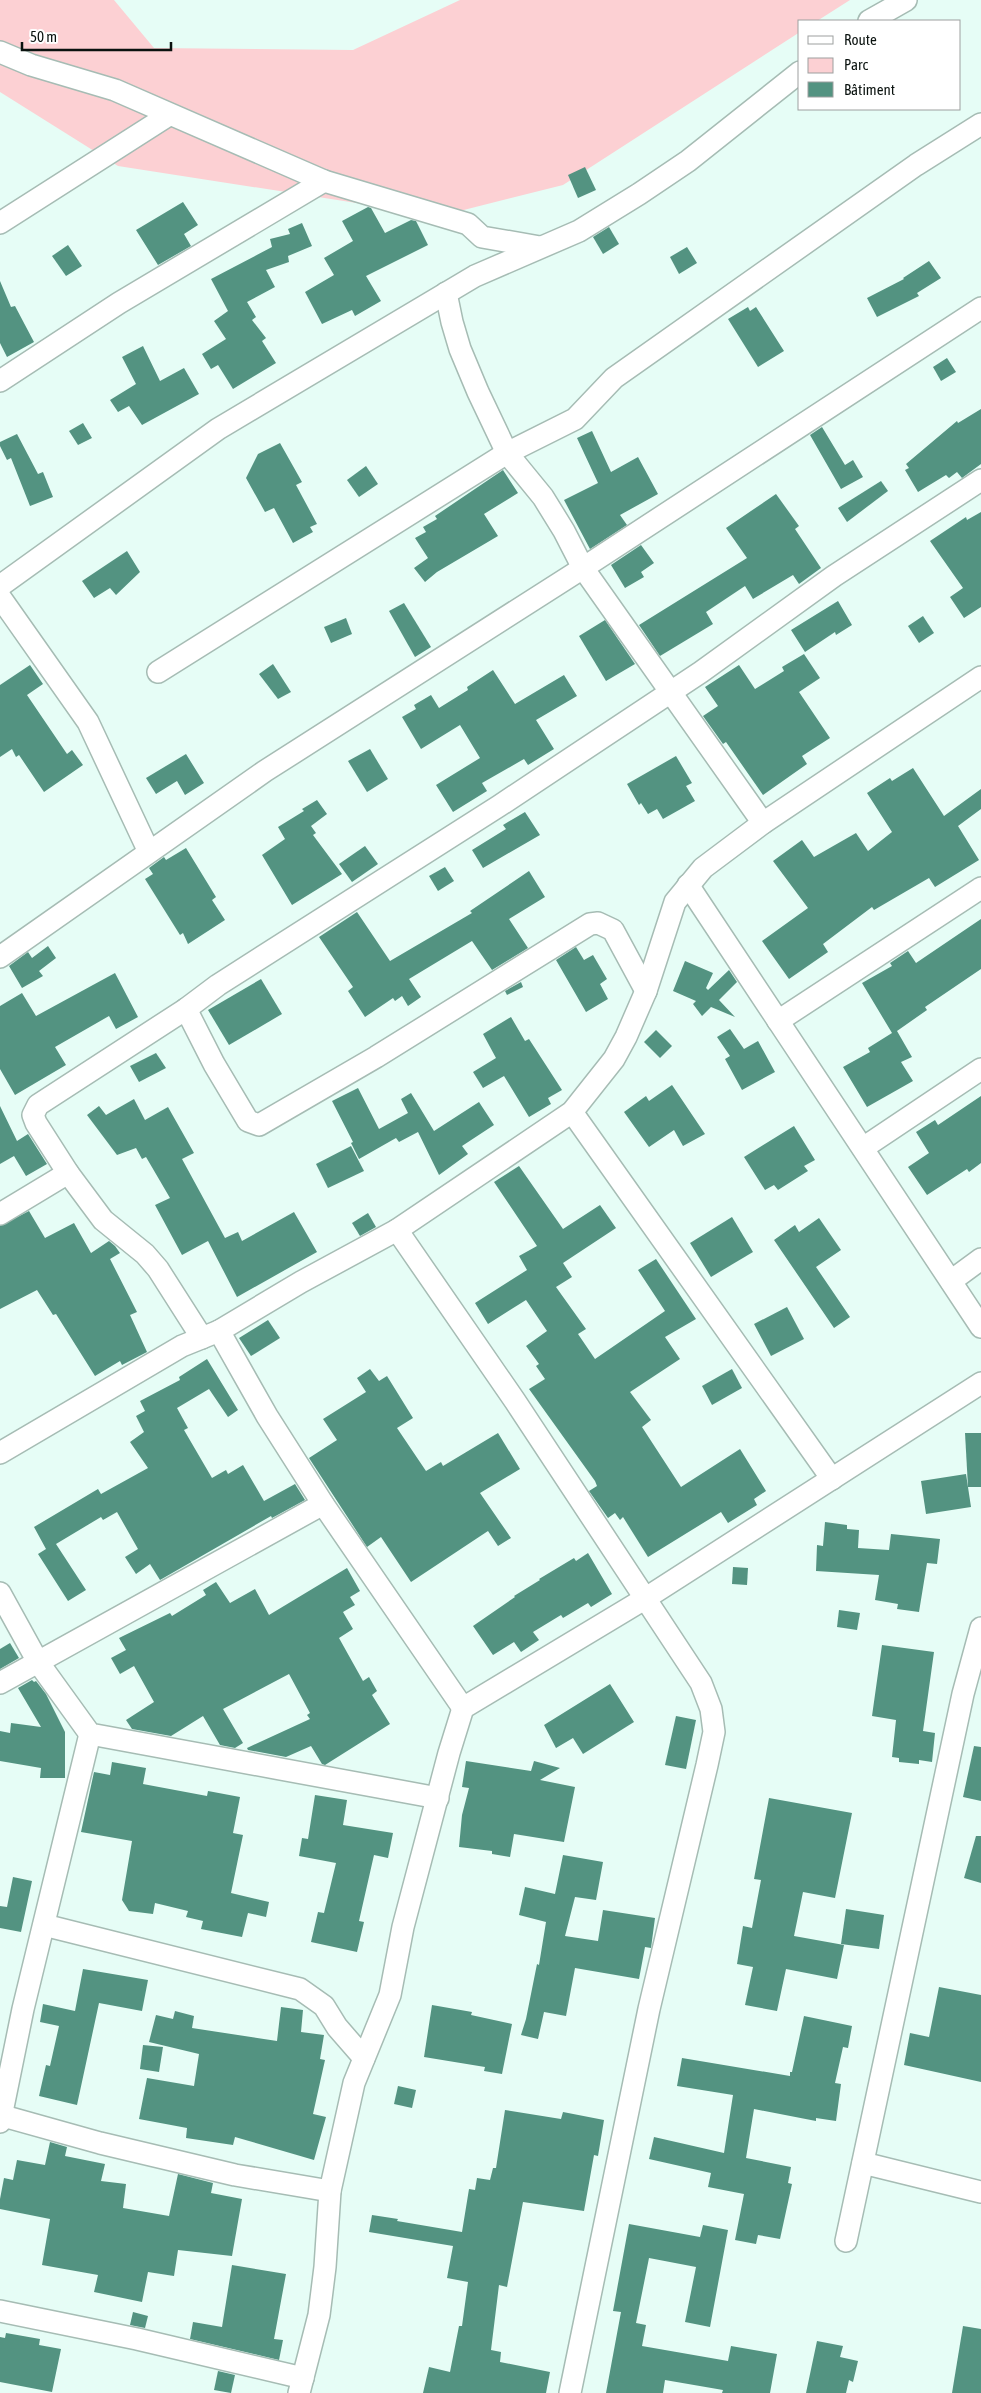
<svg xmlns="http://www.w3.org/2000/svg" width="981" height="2393" viewBox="0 0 981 2393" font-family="'Asap Condensed',sans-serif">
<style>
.green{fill:#fcd0d3}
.building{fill:#539381}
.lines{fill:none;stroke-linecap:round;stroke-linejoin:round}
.minor-casing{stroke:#a6bcb4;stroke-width:24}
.minor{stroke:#fff;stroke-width:21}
</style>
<rect width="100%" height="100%" fill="#e6fdf6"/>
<path class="green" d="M0 0H114L154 48 353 50 460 0H850L817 21H800V32L563 185 440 216 118 166 0 92Z"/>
<g class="building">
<path d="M585 167 596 190 578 198 568 175Z"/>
<path d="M183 202 198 225 184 234 191 246 158 265 136 230Z"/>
<path d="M368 207 371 208 385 233 411 220 416 221 428 245 366 276 381 301 355 316 352 310 322 324 305 292 334 275 324 258 353 241 342 221Z"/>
<path d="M302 223 312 246 288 256 289 262 266 270 275 287 247 302 256 317 252 320 266 338 262 341 276 363 233 389 218 365 211 369 202 354 226 339 214 321 228 311 211 279 272 247 270 239 290 234 288 229Z"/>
<path d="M609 227 619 244 603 254 593 237Z"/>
<path d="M68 245 82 266 66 276 52 256Z"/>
<path d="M687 247 697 263 679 274 670 257Z"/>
<path d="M929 261 941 278 917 293 919 296 877 317 867 298 904 279 903 278Z"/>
<path d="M0 281 11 307 15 306 34 342 7 357 0 343Z"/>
<path d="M748 307 750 311 756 307 784 351 758 367 728 319Z"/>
<path d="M143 346 160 381 184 368 199 394 142 425 129 406 118 412 110 400 136 384 122 357Z"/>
<path d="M947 358 956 372 941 381 933 367Z"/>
<path d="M981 409V464L962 478 957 472 949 478 946 475 918 492 905 470 909 468 906 464 957 421 958 423Z"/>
<path d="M83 423 92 438 78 445 69 431Z"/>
<path d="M822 427 845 465 853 460 863 477 841 489 810 435Z"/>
<path d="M592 431 611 472 638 457 658 494 620 515 627 525 590 549 564 500 598 483 577 438Z"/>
<path d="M17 434 38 474 43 472 53 497 30 506 11 458 7 460 0 446V442Z"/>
<path d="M280 443 302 482 296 485 317 524 310 527 313 532 293 543 274 508 265 512 246 478 258 454Z"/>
<path d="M366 466 378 484 359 497 347 480Z"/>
<path d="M503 470 518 493 484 514 498 536 437 572 425 582 414 568 428 558 415 538 426 532 423 527 437 519 435 516Z"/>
<path d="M881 481 888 491 847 522 838 508Z"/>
<path d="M776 494 799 526 795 529 821 568 799 584 793 575 753 599 745 586 706 612 713 624 660 656 639 625 747 558 726 528Z"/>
<path d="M981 512V607L964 618 950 597 963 588 930 541 966 517 967 520Z"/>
<path d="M641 545 654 563 641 572 644 577 625 588 611 565Z"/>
<path d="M127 551 140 572 116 595 110 588 94 598 82 581Z"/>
<path d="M838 601 852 625 836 635 835 632 805 652 791 630Z"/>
<path d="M404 603 431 647 415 657 389 611Z"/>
<path d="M923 616 934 633 919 643 908 626Z"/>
<path d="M346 618 352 634 331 643 324 627Z"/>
<path d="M605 620 635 664 606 681 579 636Z"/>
<path d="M804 654 820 678 799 692 830 738 802 756 807 764 763 795 726 742 723 744 703 716 718 706 705 687 739 665 755 689 784 671 782 667Z"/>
<path d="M273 664 291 692 278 699 259 674Z"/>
<path d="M30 665 43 684 27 695 67 754 72 750 83 765 44 792 19 755 16 757 12 749 0 757V685Z"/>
<path d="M493 670 515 704 564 675 577 696 536 720 554 749 528 765 524 759 482 783 487 791 453 812 436 785 480 758 460 725 421 749 402 717 416 709 414 705 431 695 439 708 468 690 467 687Z"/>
<path d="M370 749 388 779 367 792 348 761Z"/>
<path d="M186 754 204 783 185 795 177 781 156 794 146 778Z"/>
<path d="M676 756 692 783 686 786 695 801 663 819 657 809 648 814 641 803 639 805 627 784Z"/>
<path d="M913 768 944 816 981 789V809L958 826 979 860 935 887 929 878 874 910 872 907 823 944 828 952 789 979 762 941 808 908 773 861 802 840 814 857 856 833 868 851 892 832 867 793 890 778 892 781Z"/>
<path d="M317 800 327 814 311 826 316 833 313 835 342 874 292 905 262 855 285 839 278 827 304 811 302 809Z"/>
<path d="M525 812 540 835 483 868 472 850 506 829 503 825Z"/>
<path d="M365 846 378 864 352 882 339 864Z"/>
<path d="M186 848 216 897 212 900 225 920 188 944 183 933 180 935 145 879 153 874 149 868 164 857 166 860Z"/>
<path d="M445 867 454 881 438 891 429 876Z"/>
<path d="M529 871 545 897 509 919 528 948 492 970 472 941 409 979 421 997 408 1006 402 996 395 1001 393 998 365 1017 348 991 353 987 319 937 357 912 390 961 472 913 470 911Z"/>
<path d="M981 919V969L925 1007 927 1010 897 1031 912 1057 901 1062 913 1081 867 1107 843 1067 870 1052 868 1048 892 1033 862 983 892 966 890 963 908 951 916 963Z"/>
<path d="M48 946 56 958 39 971 43 976 22 988 9 966 28 952 32 958Z"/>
<path d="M576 947 584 960 593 955 607 979 600 984 608 999 586 1012 556 960Z"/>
<path d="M685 961 713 973 706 988 708 990 729 970 737 982 719 1000 735 1017 711 1007 702 1016 693 1004 696 1001 673 991Z"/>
<path d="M115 973 138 1017 116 1029 109 1016 55 1047 66 1065 15 1095 0 1069V1006L22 993 36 1016Z"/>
<path d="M261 979 282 1014 229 1045 208 1010Z"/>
<path d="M521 982 523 987 507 995 505 991Z"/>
<path d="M511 1017 525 1041 529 1039 562 1090 548 1098 551 1104 529 1117 504 1076 483 1088 473 1072 496 1058 483 1034Z"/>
<path d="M730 1029 744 1049 758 1041 775 1072 742 1090 725 1059 730 1056 717 1037Z"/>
<path d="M656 1030 672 1046 660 1058 644 1042Z"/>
<path d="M156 1053 166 1068 139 1082 130 1066Z"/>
<path d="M672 1085 705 1134 683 1146 674 1130 649 1147 624 1112 646 1096 649 1101Z"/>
<path d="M358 1088 379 1129 408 1113 401 1099 411 1093 434 1131 479 1102 494 1125 462 1146 468 1154 439 1175 418 1132 399 1142 396 1138 359 1159 351 1143 353 1142 332 1101Z"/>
<path d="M981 1096V1163L969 1172 967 1169 927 1195 908 1167 929 1153 916 1132 935 1120 938 1125Z"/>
<path d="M134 1099 145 1120 168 1107 194 1153 182 1159 225 1238 238 1232 242 1241 294 1212 317 1252 237 1297 208 1241 182 1255 155 1205 170 1198 146 1157 142 1159 136 1148 117 1155 87 1115 99 1106 106 1115Z"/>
<path d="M0 1106 17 1141 28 1134 47 1164 26 1176 14 1156 0 1164Z"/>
<path d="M794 1126 815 1160 804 1166 808 1171 778 1190 774 1185 765 1190 744 1157Z"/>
<path d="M351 1146 364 1171 328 1188 316 1164Z"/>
<path d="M519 1166 563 1229 600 1205 616 1228 563 1263 572 1277 556 1287 586 1329 578 1334 595 1359 665 1311 638 1270 656 1259 696 1319 665 1337 680 1359 630 1392 651 1420 642 1427 681 1487 740 1449 766 1491 754 1499 757 1505 728 1523 721 1512 648 1557 623 1517 620 1520 615 1513 608 1518 589 1491 597 1486 595 1481 529 1389 545 1379 536 1366 539 1364 526 1346 547 1331 526 1300 488 1324 475 1303 527 1270 519 1256 537 1246 494 1182Z"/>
<path d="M29 1211 45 1238 74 1223 91 1253 109 1241 115 1246 120 1253 110 1259 137 1312 130 1315 147 1352 122 1365 120 1361 95 1376 56 1314 53 1315 37 1290 0 1309V1226Z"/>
<path d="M368 1213 376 1227 360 1236 352 1223Z"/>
<path d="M732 1217 753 1252 711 1277 690 1243Z"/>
<path d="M819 1218 841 1250 816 1267 850 1317 834 1328 774 1240 795 1225 799 1232Z"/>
<path d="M787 1307 804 1339 771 1356 754 1324Z"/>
<path d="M268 1320 280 1338 251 1356 239 1338Z"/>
<path d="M207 1359 238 1410 228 1417 209 1389 177 1408 188 1428 184 1430 212 1478 226 1470 228 1474 243 1465 264 1501 295 1484 305 1500 272 1518 271 1516 160 1580 150 1564 136 1574 125 1557 138 1549 117 1512 103 1520 101 1517 56 1544 86 1590 68 1601 38 1554 46 1549 34 1527 98 1489 101 1494 148 1468 130 1442 144 1432 136 1416 145 1411 140 1401 180 1380 179 1377Z"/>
<path d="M370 1369 379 1381 387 1376 413 1418 397 1428 426 1471 441 1462 443 1466 498 1433 520 1469 480 1493 511 1538 498 1546 488 1531 411 1582 381 1537 367 1547 309 1458 337 1440 323 1419 366 1392 357 1378Z"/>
<path d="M732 1369 742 1388 712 1405 702 1386Z"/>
<path d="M965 1433H981V1487H968Z"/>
<path d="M966 1474 971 1507 926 1514 921 1481Z"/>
<path d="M825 1522 847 1525V1529L859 1530 858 1548 889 1550 891 1534 940 1539 937 1564 927 1563 919 1612 897 1609 898 1604 875 1600 879 1575 816 1571 817 1545 823 1546Z"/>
<path d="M588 1553 612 1594 591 1607 588 1603 563 1618 561 1615 533 1632 539 1640 521 1652 514 1642 493 1655 473 1626 515 1597 514 1596 540 1580 539 1579 574 1558 576 1561Z"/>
<path d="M733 1567 748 1568 747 1585 732 1584Z"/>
<path d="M347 1568 360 1591 350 1597 355 1605 343 1612 353 1629 339 1638 363 1681 369 1677 377 1691 372 1695 390 1724 325 1765 322 1764 311 1746 286 1757 248 1750 247 1748 310 1719 307 1715 310 1713 289 1674 223 1709 243 1743 235 1748 220 1745 203 1716 171 1736 132 1729 126 1720 154 1702 134 1666 120 1674 111 1658 126 1650 119 1638 170 1613 172 1616 206 1595 203 1590 216 1582 230 1603 255 1589 269 1615Z"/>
<path d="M839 1610 860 1613 857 1630 837 1627Z"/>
<path d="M10 1643 19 1658 0 1669V1649Z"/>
<path d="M882 1645 934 1652 923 1731 935 1733 932 1762 919 1760V1764L899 1762V1758L892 1757 896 1720 872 1716Z"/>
<path d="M32 1680 34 1682 36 1681 46 1694 65 1732V1778H40L41 1768 0 1761V1731L10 1733 11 1723 41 1727 18 1688Z"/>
<path d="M610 1684 634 1722 583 1754 573 1738 556 1748 544 1725Z"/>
<path d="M676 1716 696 1720 686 1769 665 1765Z"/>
<path d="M974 1746 981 1747V1801L963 1797Z"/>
<path d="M466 1761 531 1771 534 1761 560 1768 540 1780 575 1787 564 1842 514 1834 510 1857 492 1854V1851L459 1847 462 1815 469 1788 462 1787Z"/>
<path d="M112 1762 146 1768 143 1784 207 1796 208 1791 240 1797 233 1833 243 1835 231 1893 269 1902 266 1917 248 1913 242 1937 201 1929 203 1921 186 1917 188 1911 155 1903 153 1914 129 1911 122 1900 132 1841 81 1832 94 1772 110 1775Z"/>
<path d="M315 1795 347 1800 343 1825 393 1833 388 1858 374 1855 359 1921 364 1922 357 1952 311 1942 318 1912 324 1913 336 1863 299 1856 302 1838 308 1839Z"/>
<path d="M769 1798 852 1813 835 1898 803 1892 794 1936 844 1945 837 1979 786 1969 777 2011 745 2005 753 1967 737 1964 743 1926 752 1928 761 1880 754 1879Z"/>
<path d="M976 1836H981V1883L964 1878Z"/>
<path d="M563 1855 603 1862 596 1900 575 1897 565 1936 598 1941 603 1910 655 1918 651 1948 645 1947 639 1979 575 1968 566 2016 544 2012 538 2039 521 2035 526 2019 537 1964 539 1965 546 1922 519 1915 525 1887 555 1894Z"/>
<path d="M13 1877 32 1881 21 1932 0 1928V1906L7 1907Z"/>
<path d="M846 1909 884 1915 879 1949 841 1944Z"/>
<path d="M83 1969 148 1980 142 2011 99 2003 77 2105 39 2096 46 2065 50 2066 59 2026 40 2022 43 2004 75 2011Z"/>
<path d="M939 1987 981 1995V2082L904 2065 910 2033 929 2037Z"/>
<path d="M432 2005 472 2012 471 2015 512 2024 502 2074 484 2071 485 2067 424 2057Z"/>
<path d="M281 2007 303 2010 301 2032 324 2035 320 2059 325 2060 313 2114 326 2117 314 2160 235 2137 233 2145 186 2138 187 2128 139 2119 147 2078 194 2086 199 2054 149 2042 156 2015 173 2019 175 2011 194 2016 192 2028 277 2041Z"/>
<path d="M804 2016 852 2026 848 2048 843 2047 835 2083 841 2084 836 2121 816 2118V2121L754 2109 746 2158 791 2167 788 2183 792 2184 780 2239 758 2235 756 2244 735 2240 744 2194 708 2187 711 2173 649 2159 654 2137 724 2153 733 2095 677 2086 682 2058 790 2076V2072H792Z"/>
<path d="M143 2045 163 2047 159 2072 140 2069Z"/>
<path d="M398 2086 416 2090 412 2108 394 2104Z"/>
<path d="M505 2110 561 2119 563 2112 604 2120 598 2156 594 2155 584 2211 523 2202 507 2287 499 2285 491 2350 501 2352 500 2362 550 2372 546 2393H423L429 2367 450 2372 459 2326H462L468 2282 447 2278 453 2246 369 2232 372 2215 398 2219 397 2221 462 2232 469 2189 475 2190 477 2178 490 2180 493 2168H496Z"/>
<path d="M50 2142 67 2147 65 2156 105 2164 101 2181 126 2184 123 2208 169 2216 178 2174 213 2183 211 2193 242 2199 232 2256 178 2250 174 2276 148 2272 142 2302 94 2292 98 2275 42 2265 50 2219 0 2209V2199L4 2178 13 2180 17 2160 45 2165Z"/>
<path d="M629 2224 700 2237 703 2225 728 2230 710 2327 685 2322 696 2267 649 2258 636 2323 646 2325 642 2346 728 2361 731 2346 777 2354 770 2393H722L723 2390 665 2380 663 2393H606L621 2312 613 2311Z"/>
<path d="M232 2265 286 2274 274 2339 283 2340 279 2360 190 2339 193 2322 222 2327Z"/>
<path d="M133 2312 148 2316 145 2328 130 2325Z"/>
<path d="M963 2326 981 2329V2393H952Z"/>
<path d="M6 2333 40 2339 39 2345 61 2349 52 2392 0 2382V2337L5 2338Z"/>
<path d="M817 2341 843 2346 840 2357 858 2361 853 2382 849 2380 846 2393H806Z"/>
<path d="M218 2371 235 2375 231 2393 214 2390Z"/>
</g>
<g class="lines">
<defs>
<g id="minor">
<path d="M869 21 906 0"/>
<path d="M0 52 31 65 115 90 324 181 468 224 482 237 540 247"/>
<path d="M0 223 169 115"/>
<path d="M446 293 452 322 460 349 478 392 507 453 543 497 564 531 583 568 763 823"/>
<path d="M0 381 119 303 324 181"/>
<path d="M0 586 218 429 475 276 579 231 639 194 688 161 800 72"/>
<path d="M0 597 88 722 149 852"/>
<path d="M158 672 507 453 575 419 614 378 916 165 981 124"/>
<path d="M688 885 981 1327"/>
<path d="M0 957 265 771 583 568 981 308"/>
<path d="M186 1009 214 1064 248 1121 259 1125 376 1057 590 924 598 923 613 930 646 991"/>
<path d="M778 1021 981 888"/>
<path d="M572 1112 832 1479"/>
<path d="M863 1148 981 1069"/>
<path d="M0 1214 68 1173"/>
<path d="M397 1230 515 1401 701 1683 711 1709 714 1732 707 1765 649 2009 570 2393"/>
<path d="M951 1281 981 1259"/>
<path d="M219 1331 267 1416 323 1504 463 1708"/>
<path d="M202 1338 158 1269 145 1254 103 1220 68 1173 36 1123 33 1115 38 1105 186 1009 218 985 499 806 701 672 834 576 981 480"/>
<path d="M0 1453 182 1346 219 1331 301 1282 397 1230 572 1112 614 1059 626 1037 646 991 675 902 703 868 763 823 981 677"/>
<path d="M0 1593 38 1662 90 1734 438 1798"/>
<path d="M0 1683 323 1504"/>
<path d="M44 1925 300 1989 324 2006 337 2027 364 2058"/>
<path d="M0 2115 100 2143 235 2175 330 2191"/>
<path d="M0 2122 23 2009 90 1734"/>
<path d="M863 2163 981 2192"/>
<path d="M846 2241 963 1694 981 1628"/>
<path d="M0 2311 137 2339 303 2378"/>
<path d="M299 2393 319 2315 325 2267 330 2191 354 2083 390 1995 403 1927 449 1753 463 1708 646 1598 981 1383"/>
</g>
</defs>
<use href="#minor" class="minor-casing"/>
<use href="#minor" class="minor"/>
</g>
<rect x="798" y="20" width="162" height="90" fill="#ffffff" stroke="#9da09f"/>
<rect x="808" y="36" width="25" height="8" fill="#ffffff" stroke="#9da09f"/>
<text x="844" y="45" font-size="15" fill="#0a120f">Route</text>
<rect x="808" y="58" width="25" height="15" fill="#fcd0d3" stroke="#9da09f"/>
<text x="844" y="70" font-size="15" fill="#0a120f">Parc</text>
<rect x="808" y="82" width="25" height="15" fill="#539381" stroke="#9da09f"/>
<text x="844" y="95" font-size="15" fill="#0a120f">Bâtiment</text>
<path d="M22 42v8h149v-8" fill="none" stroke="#0a120f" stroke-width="2.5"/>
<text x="30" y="42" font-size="15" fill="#0a120f" stroke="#ffffff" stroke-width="4" paint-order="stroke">50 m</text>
</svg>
